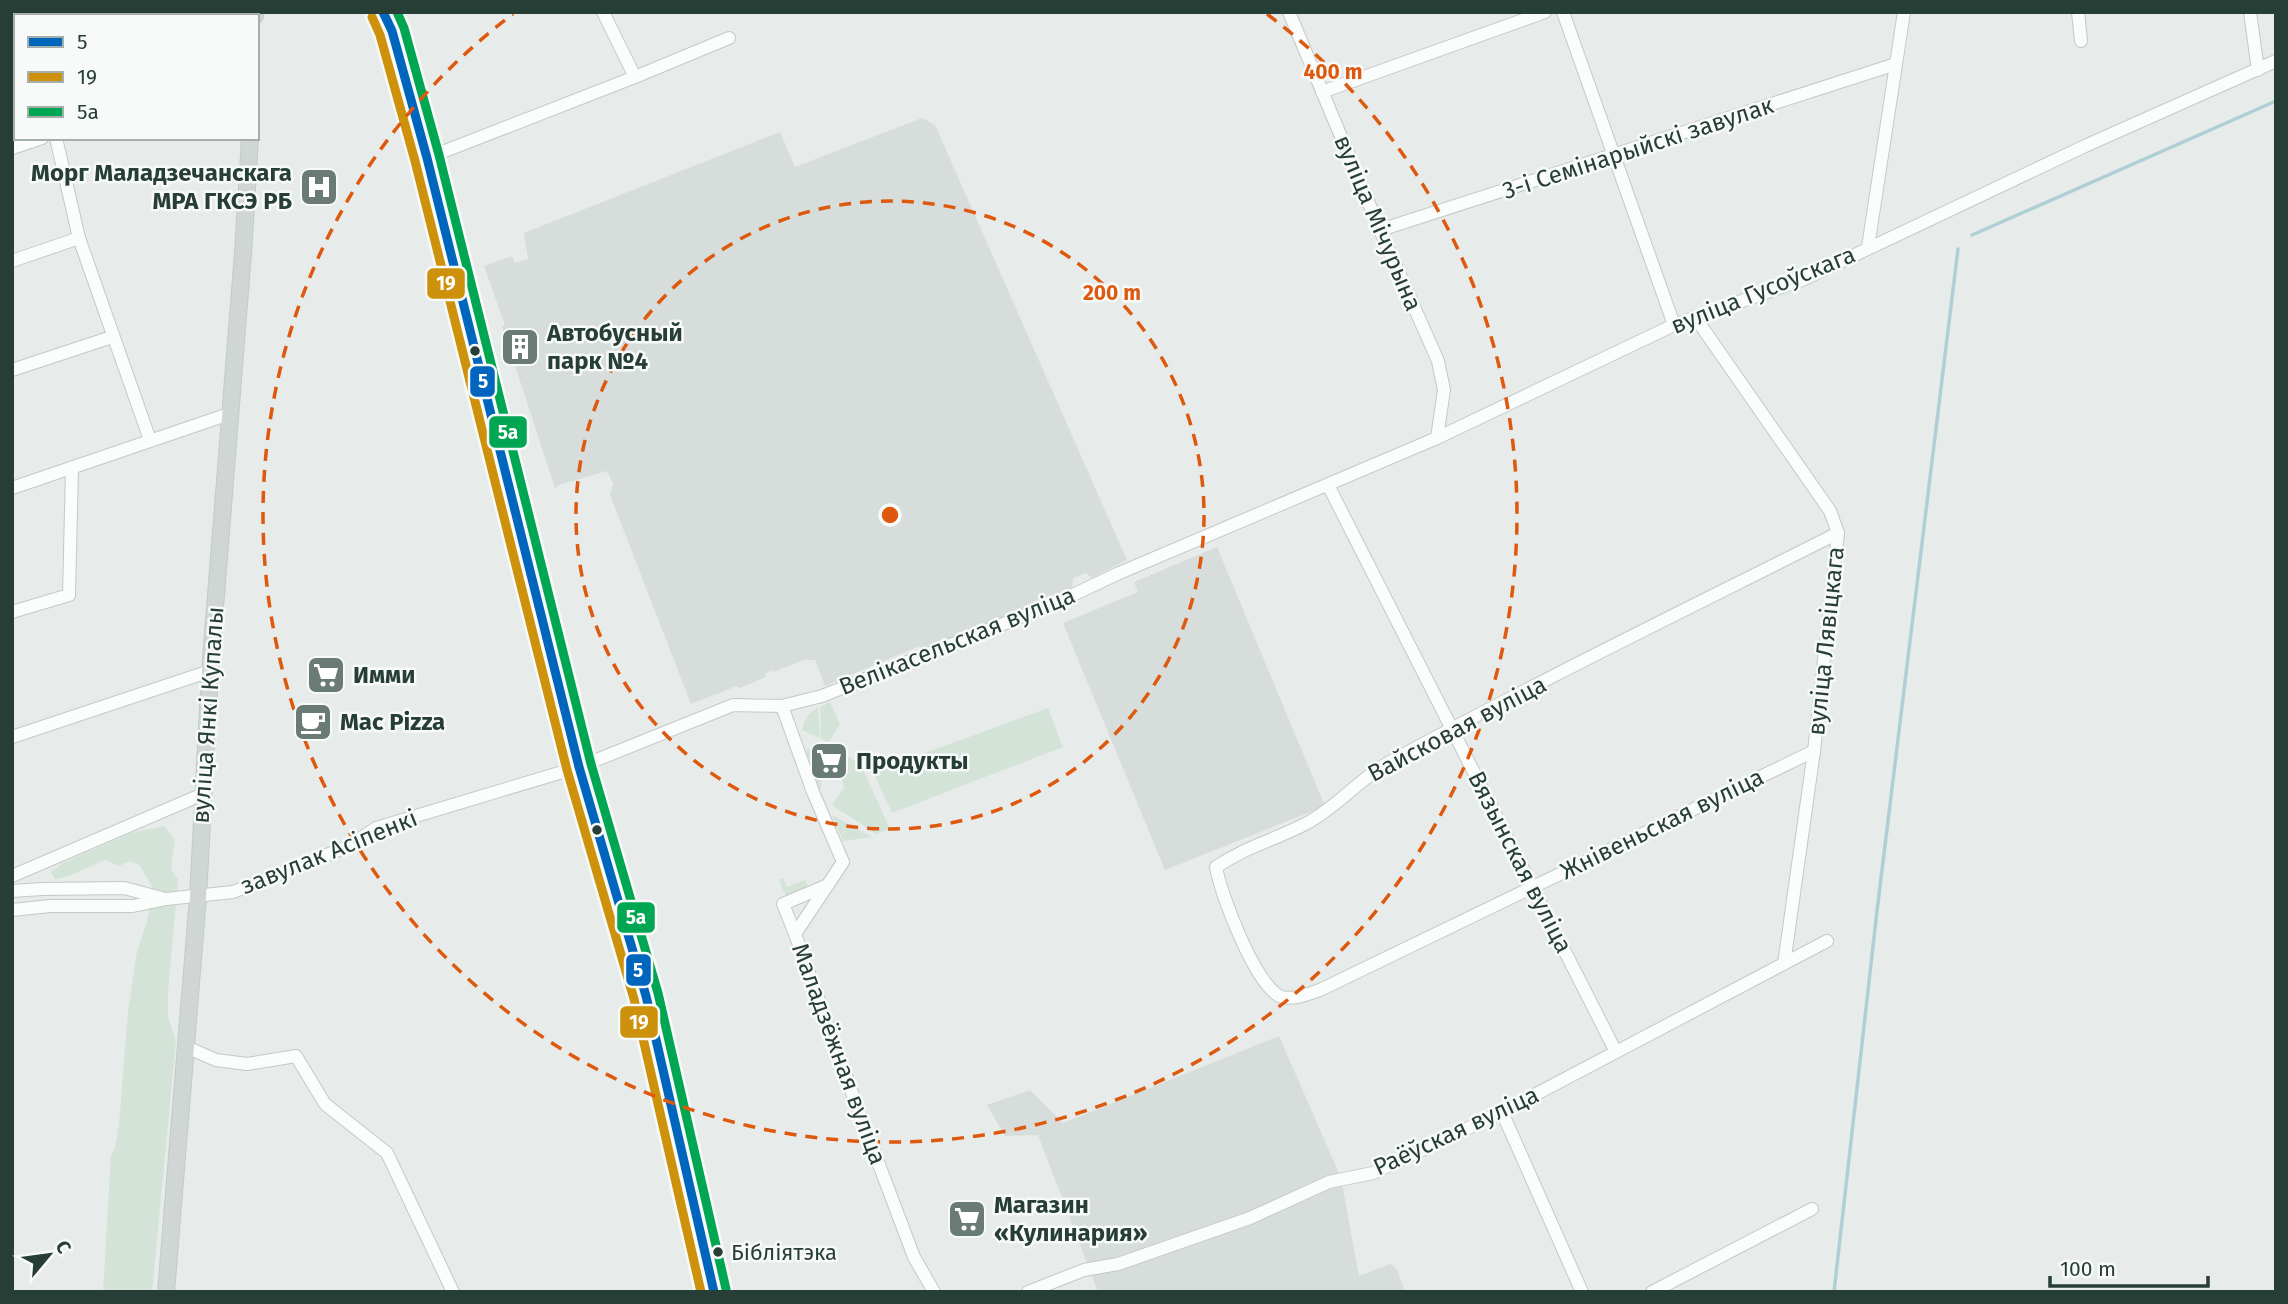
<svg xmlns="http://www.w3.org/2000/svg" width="2288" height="1304" viewBox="0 0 2288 1304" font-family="'Fira Sans',sans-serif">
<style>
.built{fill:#d6ddda}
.green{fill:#d3e3d8}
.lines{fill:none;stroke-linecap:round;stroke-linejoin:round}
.stream{stroke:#aecfd4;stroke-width:3.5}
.minor-casing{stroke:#c4c9c7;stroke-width:14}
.major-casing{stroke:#c3cac8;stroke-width:18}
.minor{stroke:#fbfcfc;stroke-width:12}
.major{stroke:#d0d6d4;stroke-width:16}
.bus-1-casing{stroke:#f7faf8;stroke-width:14}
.bus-2-casing{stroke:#f7faf8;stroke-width:14}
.bus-3-casing{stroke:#f7faf8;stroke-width:14}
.bus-1{stroke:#0065bd;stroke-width:9}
.bus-2{stroke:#cd910b;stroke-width:9}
.bus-3{stroke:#00a651;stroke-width:9}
.ring{fill:none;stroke:#de580e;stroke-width:3.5;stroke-dasharray:12 9}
.bus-dot{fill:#273e37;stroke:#f7faf8;stroke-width:2.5}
.labels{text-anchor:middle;stroke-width:5;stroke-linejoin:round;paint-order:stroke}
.bus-label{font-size:22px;fill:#273e37;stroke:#f7faf8;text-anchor:start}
.street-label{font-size:24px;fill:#273e37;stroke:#f7faf8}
.poi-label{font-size:24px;font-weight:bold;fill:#273e37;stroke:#f7faf8;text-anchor:start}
.centre{fill:#de580e;stroke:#f7faf8;stroke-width:3.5}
.ring-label{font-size:21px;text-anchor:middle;font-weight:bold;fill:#de580e;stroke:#f7faf8;stroke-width:5;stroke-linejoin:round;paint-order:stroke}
.line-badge{stroke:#f7faf8;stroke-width:2.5}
.badge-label{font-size:19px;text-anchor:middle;font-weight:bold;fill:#fff}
</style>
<rect width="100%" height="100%" fill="#e7ecea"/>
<g class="built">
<path d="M12 12H139L141 16H16V86L12 88Z"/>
<path d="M922 118 935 125 1127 560 1092 578 1086 573 1073 578 1072 589 1055 597 921 651 919 646 825 686 815 660H803L773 672 772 670 765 674 766 677 740 688 737 686 691 704 610 495 613 484 607 471 561 484 555 488 502 326 505 325 484 266 512 256 515 263 528 259 524 233 780 132 795 167Z"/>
<path d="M1217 547 1325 806 1165 870 1063 623 1138 592 1134 582Z"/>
<path d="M1279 1036 1341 1178 1359 1276 1390 1264 1397 1269 1405 1292H1098L1038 1135 1005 1136 987 1105 1030 1090 1063 1123Z"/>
</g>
<g class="green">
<path d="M830 702 840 724 829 742 821 739 820 707Z"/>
<path d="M818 707 820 738 802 730C804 719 808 714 818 707Z"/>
<path d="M1048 708 1063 747 892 813 873 772Z"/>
<path d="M811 749 819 777 822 779 820 791 817 789 806 750Z"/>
<path d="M836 751 860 763 890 829 876 834 832 805 844 788Z"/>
<path d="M832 815 872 837 843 841Z"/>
<path d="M164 826 175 839 171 869 178 880 168 991V1017L176 1041 152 1292H103L111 1155 115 1148 119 1124 128 1011 137 951 147 922 153 888 140 866 130 861 119 866 105 860 69 876 55 879 51 872 63 863 131 833Z"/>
<path d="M783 878 787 887 805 880 809 888 786 897 779 880Z"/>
</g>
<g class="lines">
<g class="stream">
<path d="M1972 235 2276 101"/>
<path d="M1834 1292 1877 911 1958 249"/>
</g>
<defs>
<g id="minor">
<path d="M383 12 392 31 427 158 579 767 646 996 685 1172 714 1292"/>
<path d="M1289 12 1380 230 1438 361 1444 390 1437 438"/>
<path d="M1563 12 1674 325"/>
<path d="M2078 12 2081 41"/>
<path d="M2250 12 2258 70"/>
<path d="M635 77 729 38"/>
<path d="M1322 92 1545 12"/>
<path d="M56 138 79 238 150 440"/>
<path d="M12 148 42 138"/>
<path d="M427 158 635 77 603 12"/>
<path d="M1380 230 1896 64"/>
<path d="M1868 247 1904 12"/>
<path d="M12 261 79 238"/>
<path d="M1695 317 1830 511 1838 533 1814 751 1784 964"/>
<path d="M12 370 112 337"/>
<path d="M1328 485 1616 1052"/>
<path d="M12 488 229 414"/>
<path d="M12 612 69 595 72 469"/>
<path d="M782 706 813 792 843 862 795 934 855 1101 914 1257 934 1292"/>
<path d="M12 737 210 671"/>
<path d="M1814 751 1320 990C1308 994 1295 1000 1282 997 1257 990 1220 893 1216 867 1247 846 1275 840 1307 823 1337 807 1358 780 1388 763 1535 683 1687 609 1838 533"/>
<path d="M12 876 203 794"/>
<path d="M12 891 42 889 124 888 162 898"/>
<path d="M12 910 50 906H133L166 899 233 892 349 846 376 828 579 767 733 705 782 706 822 696 1056 603 1117 574 1437 438 1674 325 1802 280 2085 146 2276 61"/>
<path d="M795 934 783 904 828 885"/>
<path d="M186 1047 216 1060 247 1064 296 1056 325 1104 387 1153 453 1292"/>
<path d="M1502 1112 1582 1292"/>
<path d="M1028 1292 1084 1270 1118 1264 1250 1218 1329 1182 1373 1173 1502 1112 1827 941"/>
<path d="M1652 1292 1812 1209"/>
</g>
<g id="major">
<path d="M255 16V12"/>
<path d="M166 1292 198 897 210 671 243 253 250 138"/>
</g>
</defs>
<use href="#minor" class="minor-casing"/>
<use href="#major" class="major-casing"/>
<use href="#minor" class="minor"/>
<use href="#major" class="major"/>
<defs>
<path id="bus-1" d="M383 12 392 31 427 158 579 767 646 996 714 1292"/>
<path id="bus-2" d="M372 17 380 35 415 161 567 770 634 999 701 1292"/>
<path id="bus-3" d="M397 12 404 28 439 155 591 764 658 993 726 1289"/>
</defs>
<use href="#bus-1" class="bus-1-casing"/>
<use href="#bus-2" class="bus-2-casing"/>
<use href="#bus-3" class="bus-3-casing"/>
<use href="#bus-1" class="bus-1"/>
<use href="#bus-2" class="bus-2"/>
<use href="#bus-3" class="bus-3"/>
</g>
<g class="ring">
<circle cx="890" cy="515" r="314"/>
<path d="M1267 14A627 627 0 1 1 513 14"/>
</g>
<defs>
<symbol id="hospital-square" viewBox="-11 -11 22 22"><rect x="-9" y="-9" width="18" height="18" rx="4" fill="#6a7b76" stroke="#f7faf8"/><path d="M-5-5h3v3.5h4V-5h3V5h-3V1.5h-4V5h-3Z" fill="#fff"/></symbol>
<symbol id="building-square" viewBox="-11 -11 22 22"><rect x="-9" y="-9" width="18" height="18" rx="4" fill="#6a7b76" stroke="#f7faf8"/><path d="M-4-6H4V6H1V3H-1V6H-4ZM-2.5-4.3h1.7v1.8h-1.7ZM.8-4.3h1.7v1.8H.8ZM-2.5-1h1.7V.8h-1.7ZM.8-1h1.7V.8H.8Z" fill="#fff"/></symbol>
<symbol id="supermarket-square" viewBox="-11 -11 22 22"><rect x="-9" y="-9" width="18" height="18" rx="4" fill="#6a7b76" stroke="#f7faf8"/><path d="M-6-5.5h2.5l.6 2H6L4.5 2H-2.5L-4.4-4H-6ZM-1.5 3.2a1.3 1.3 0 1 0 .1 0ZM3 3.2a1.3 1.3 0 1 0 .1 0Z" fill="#fff"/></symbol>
<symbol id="cafe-square" viewBox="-11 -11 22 22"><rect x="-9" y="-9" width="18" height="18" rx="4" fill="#6a7b76" stroke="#f7faf8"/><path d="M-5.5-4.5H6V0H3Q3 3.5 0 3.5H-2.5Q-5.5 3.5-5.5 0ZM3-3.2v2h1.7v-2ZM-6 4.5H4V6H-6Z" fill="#fff"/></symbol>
</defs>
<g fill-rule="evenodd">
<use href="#hospital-square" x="297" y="165" width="44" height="44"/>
<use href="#building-square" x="498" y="325" width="44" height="44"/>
<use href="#supermarket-square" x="304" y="653" width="44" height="44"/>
<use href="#cafe-square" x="291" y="700" width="44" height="44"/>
<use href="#supermarket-square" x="807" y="739" width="44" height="44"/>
<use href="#supermarket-square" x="945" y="1197" width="44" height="44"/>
</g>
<g class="bus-dot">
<circle cx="475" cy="351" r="6"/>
<circle cx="597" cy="830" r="6"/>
<circle cx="718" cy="1252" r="6"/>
</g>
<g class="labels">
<g class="bus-label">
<text x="731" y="1260">Бібліятэка</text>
</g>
<g class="street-label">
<text transform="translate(1638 148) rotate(-18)" y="8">3-і Семінарыйскі завулак</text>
<text transform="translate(1378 223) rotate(67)" y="8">вуліца Мічурына</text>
<text transform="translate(1763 290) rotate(-22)" y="8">вуліца Гусоўскага</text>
<text transform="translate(957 641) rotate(-22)" y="8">Велікасельская вуліца</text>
<text transform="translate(1826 641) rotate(-84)" y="8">вуліца Лявіцкага</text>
<text transform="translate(208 715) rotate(-86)" y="8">вуліца Янкі Купалы</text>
<text transform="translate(1457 729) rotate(-28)" y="8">Вайсковая вуліца</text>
<text transform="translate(1662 824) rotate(-26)" y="8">Жнівеньская вуліца</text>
<text transform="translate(329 852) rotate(-22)" y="8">завулак Асіпенкі</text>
<text transform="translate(1520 862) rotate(63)" y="8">Вязынская вуліца</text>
<text transform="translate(839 1054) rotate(70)" y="8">Маладзёжная вуліца</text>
<text transform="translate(1456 1131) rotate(-25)" y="8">Раёўская вуліца</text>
</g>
<g class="poi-label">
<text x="292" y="181" text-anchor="end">Морг Маладзечанскага<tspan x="292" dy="28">МРА ГКСЭ РБ</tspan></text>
<text x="547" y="341">Автобусный<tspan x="547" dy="28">парк №4</tspan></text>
<text x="353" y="683">Имми</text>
<text x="340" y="730">Mac Pizza</text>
<text x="856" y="769">Продукты</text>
<text x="994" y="1213">Магазин<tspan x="994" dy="28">«Кулинария»</tspan></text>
</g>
</g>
<circle cx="890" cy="515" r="10" class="centre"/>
<g class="ring-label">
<text x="1333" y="79">400 m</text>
<text x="1112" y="300">200 m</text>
</g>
<g class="line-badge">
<rect x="426" y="267" width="40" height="33" rx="7" fill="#cd910b"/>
<rect x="469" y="365" width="27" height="33" rx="7" fill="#0065bd"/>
<rect x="488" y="415" width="40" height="34" rx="7" fill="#00a651"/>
<rect x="616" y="901" width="40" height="33" rx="7" fill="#00a651"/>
<rect x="625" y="953" width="27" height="34" rx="7" fill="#0065bd"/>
<rect x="619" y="1005" width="40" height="34" rx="7" fill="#cd910b"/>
</g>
<g class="badge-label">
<text x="446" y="290">19</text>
<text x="483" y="388">5</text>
<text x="508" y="439">5а</text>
<text x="636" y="924">5а</text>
<text x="638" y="977">5</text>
<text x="639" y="1029">19</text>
</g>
<rect width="2288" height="1304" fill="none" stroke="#273e37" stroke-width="28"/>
<rect x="14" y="14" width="245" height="126" fill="#f7faf8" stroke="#a4afab" stroke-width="2"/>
<rect x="28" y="37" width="35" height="10" fill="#0065bd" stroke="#a4afab" stroke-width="2"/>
<text x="77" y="49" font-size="21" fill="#273e37">5</text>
<rect x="28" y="72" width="35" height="10" fill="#cd910b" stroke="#a4afab" stroke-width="2"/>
<text x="77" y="84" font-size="21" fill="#273e37">19</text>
<rect x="28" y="107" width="35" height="10" fill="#00a651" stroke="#a4afab" stroke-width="2"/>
<text x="77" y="119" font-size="21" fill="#273e37">5а</text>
<g transform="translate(49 1255) rotate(61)" stroke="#f7faf8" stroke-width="5" paint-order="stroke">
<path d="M0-5L12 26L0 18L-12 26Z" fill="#273e37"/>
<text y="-10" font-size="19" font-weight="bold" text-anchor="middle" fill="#273e37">С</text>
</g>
<path d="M2050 1276v10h158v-10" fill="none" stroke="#273e37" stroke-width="3.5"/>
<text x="2060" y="1276" font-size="21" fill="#273e37" stroke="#f7faf8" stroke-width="5" paint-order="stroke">100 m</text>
</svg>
